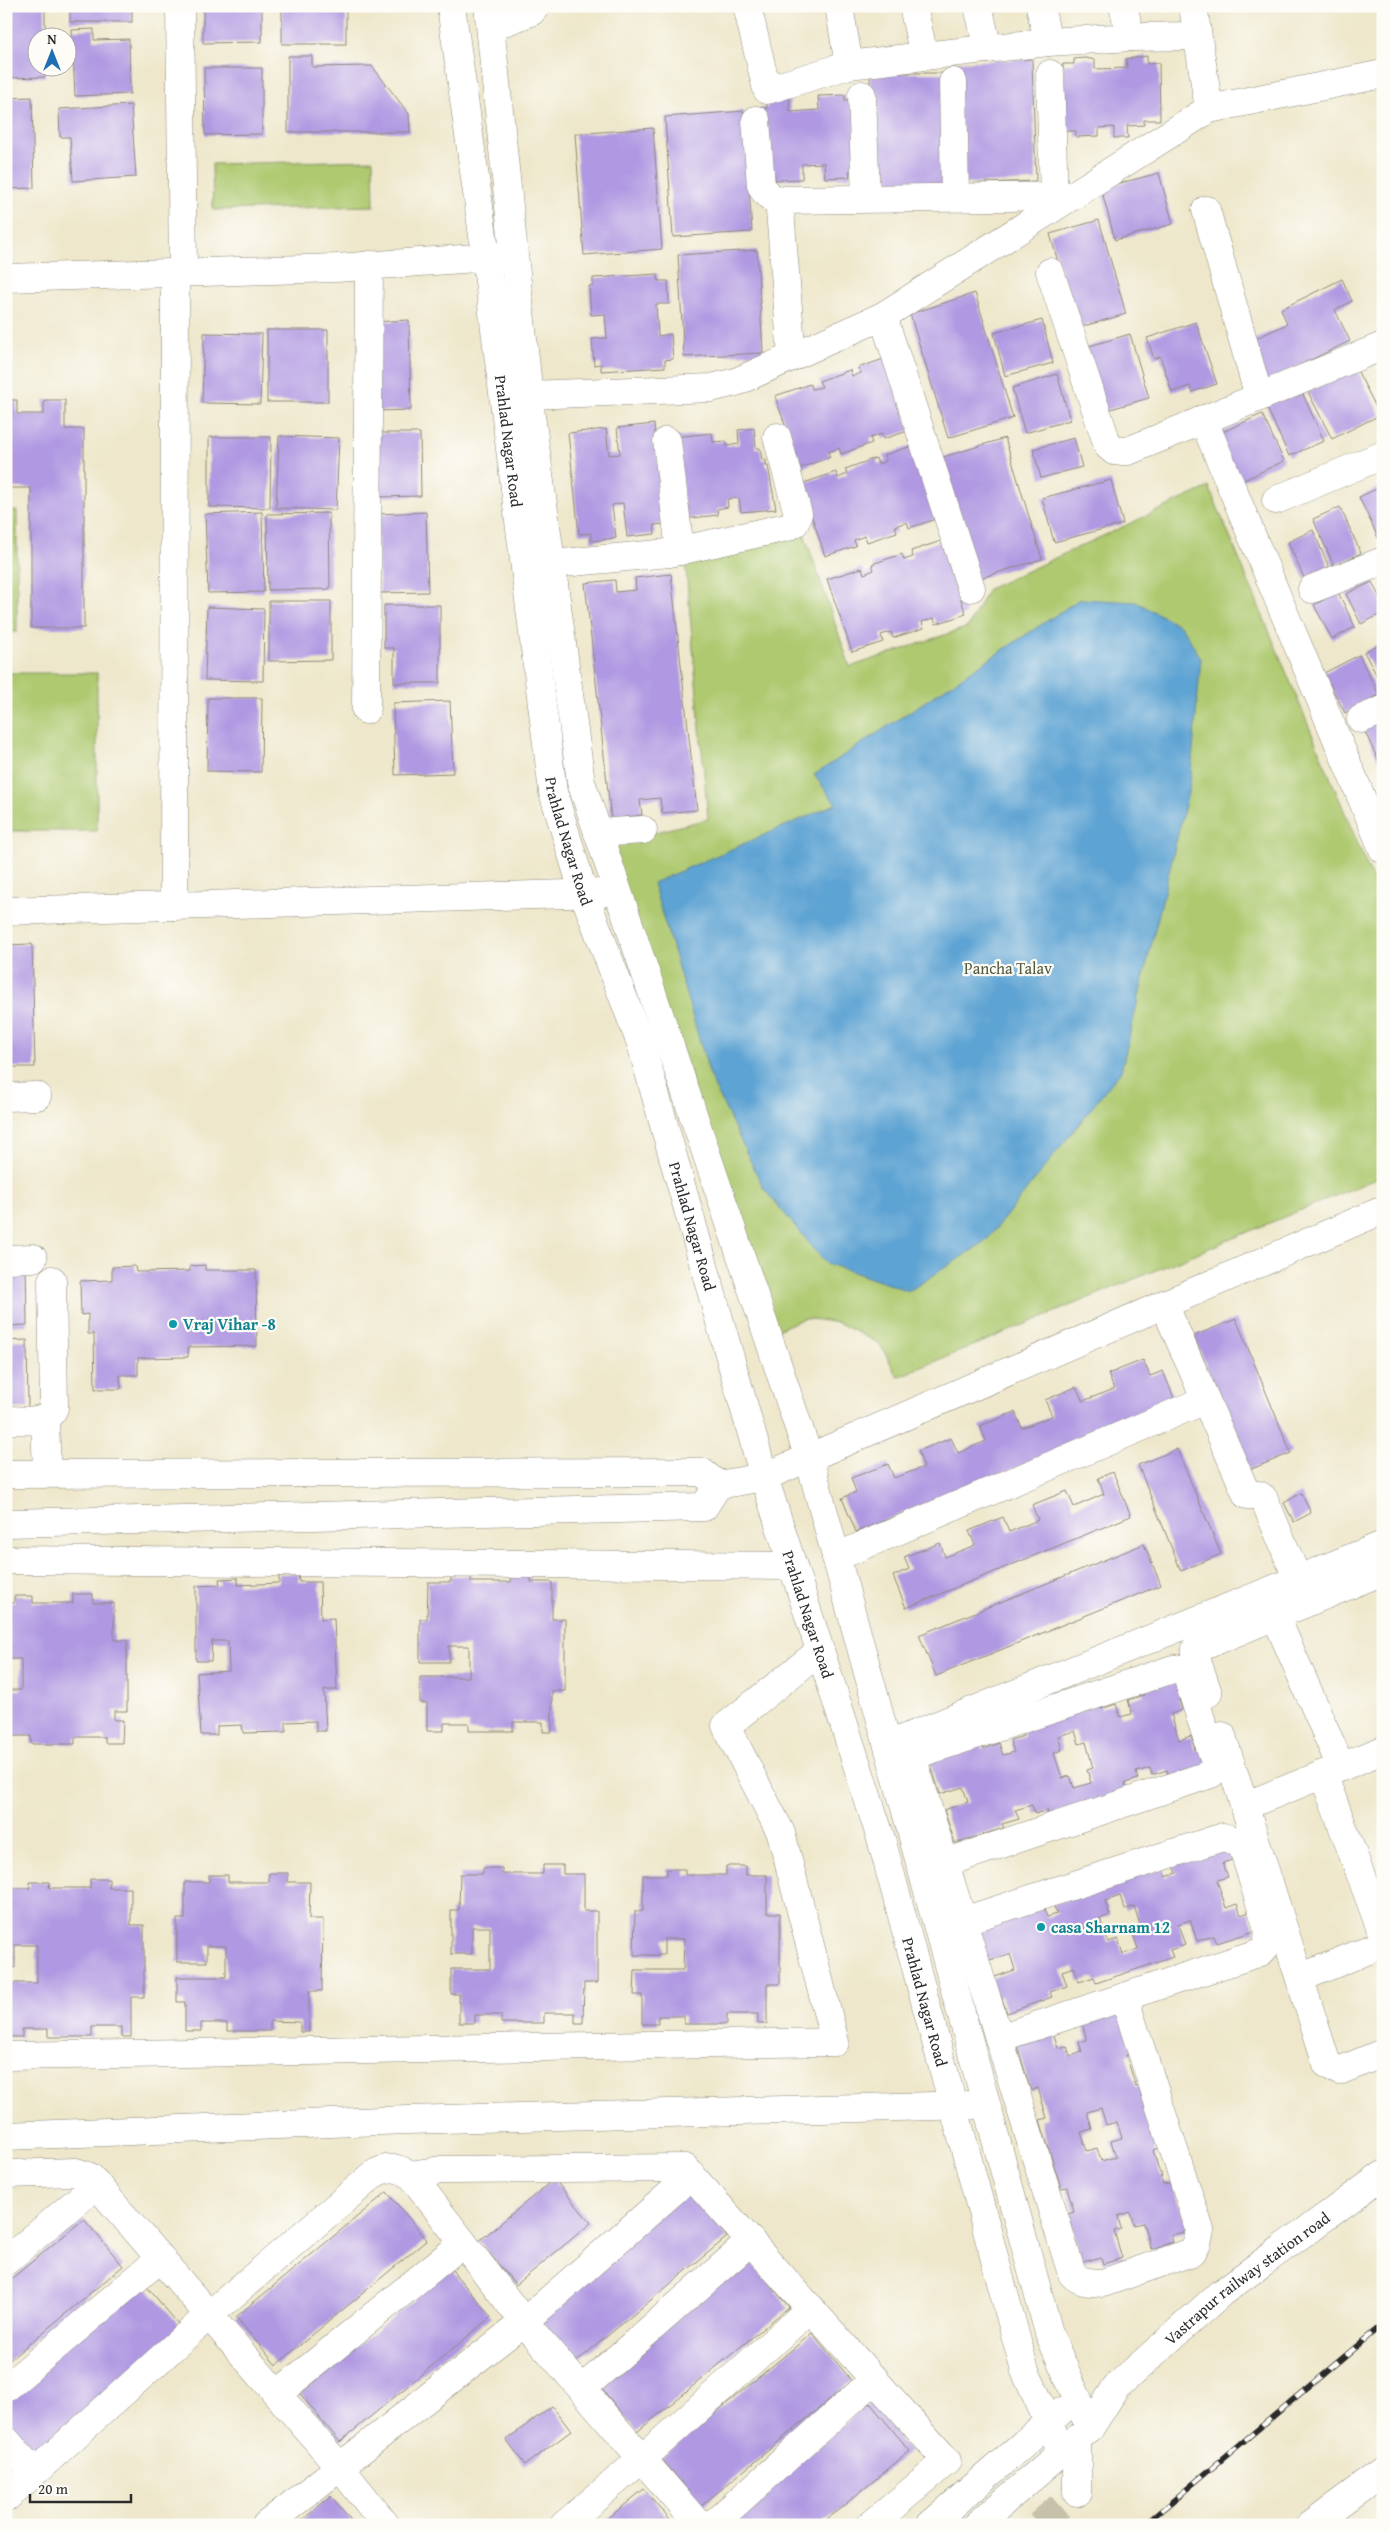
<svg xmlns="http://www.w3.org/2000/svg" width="1389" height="2531" viewBox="0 0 1389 2531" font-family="'Gentium Book Plus',serif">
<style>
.green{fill:#aec96f;stroke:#6c7a4d}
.water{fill:#5da3d3;stroke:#44677f}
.building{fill:#b099e2;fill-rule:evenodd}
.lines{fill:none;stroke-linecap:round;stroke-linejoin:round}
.minor-tunnel{stroke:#c7c1ab;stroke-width:28;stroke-dasharray:28 14;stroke-linecap:butt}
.minor-casing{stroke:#8c897b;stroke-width:29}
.minor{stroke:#fff;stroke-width:28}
.rail-casing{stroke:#2b2b2b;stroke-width:5.5}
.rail{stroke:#fdfcf7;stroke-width:4;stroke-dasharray:11;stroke-linecap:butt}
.culture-dot{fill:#0f9aa8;stroke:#fdfcf7;stroke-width:2}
.labels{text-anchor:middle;stroke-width:4.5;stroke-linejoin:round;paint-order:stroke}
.street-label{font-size:16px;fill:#2b2b2b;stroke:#fdfcf7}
.park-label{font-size:16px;fill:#525a3f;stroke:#fdfcf7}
.culture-label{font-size:16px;font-weight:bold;fill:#0d838f;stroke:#fdfcf7;text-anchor:start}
</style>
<rect width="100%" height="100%" fill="#fdfcf7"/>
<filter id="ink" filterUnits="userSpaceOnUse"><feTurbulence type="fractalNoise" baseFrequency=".02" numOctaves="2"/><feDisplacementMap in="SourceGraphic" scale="10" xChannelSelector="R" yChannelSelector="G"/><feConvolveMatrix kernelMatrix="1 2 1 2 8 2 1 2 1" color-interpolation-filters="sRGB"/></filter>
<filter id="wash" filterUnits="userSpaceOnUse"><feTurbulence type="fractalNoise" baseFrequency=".0096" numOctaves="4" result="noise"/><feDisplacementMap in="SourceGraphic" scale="20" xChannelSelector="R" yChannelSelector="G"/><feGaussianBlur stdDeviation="1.12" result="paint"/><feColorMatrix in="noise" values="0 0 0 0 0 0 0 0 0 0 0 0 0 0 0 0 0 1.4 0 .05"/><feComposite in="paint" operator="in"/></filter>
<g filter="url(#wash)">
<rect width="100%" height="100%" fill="#eee7cb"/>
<g class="green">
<path d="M373 160 374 206 213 210 212 164Z"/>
<path d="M1209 487 1383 904V1176L898 1377 880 1344 839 1323 804 1318 760 1338 608 844 708 819 684 546 798 516 850 667 968 627 988 589Z"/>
<rect x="6" y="511" width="11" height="121"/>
<rect x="6" y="673" width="91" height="158"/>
</g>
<path class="water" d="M1080 599 1136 602 1181 626 1201 658 1190 784 1121 1071 986 1241 909 1291 826 1263 764 1189 711 1079 653 883 836 804 814 775Z"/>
<g id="blocks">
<g class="building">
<path d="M6 6H45V38H38V68H45V77L6 78Z"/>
<rect x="70" y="6" width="62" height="16"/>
<path d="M203 6H262V42L203 43Z"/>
<rect x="282" y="6" width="64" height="38"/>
<path d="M94 29V40L129 39 130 94 75 96 72 30Z"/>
<path d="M288 56H312V67L372 66 409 114 410 132H288Z"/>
<path d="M1147 56V64L1159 63 1160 120H1144V125L1127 126 1128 138H1114V127L1099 128V136L1076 137V131H1065L1063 64H1074V59L1085 58 1095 60V69L1127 68 1126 59Z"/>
<path d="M1032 59 1036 181 958 184 954 62Z"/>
<path d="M204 68H262V134L205 135Z"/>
<path d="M870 73H950V193L871 194Z"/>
<path d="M845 95V100H858L861 170 849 171 850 177 825 178 824 163 802 164V179L775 180V175L763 176 760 108H767V99L789 97 790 112 819 110 818 96Z"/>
<path d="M32 97 34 188 6 189V98Z"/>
<path d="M131 105 136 177 73 181 70 137H60L59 109Z"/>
<path d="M744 111 752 232 673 237 665 117Z"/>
<path d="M653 128 662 249 584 255 575 134Z"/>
<path d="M1159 173 1173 224 1115 240 1101 188Z"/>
<path d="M1099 220 1126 314 1077 328 1050 234Z"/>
<path d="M757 250 763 353 684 357 678 255Z"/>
<path d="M658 274V281H668L669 304H656L658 336 671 334 673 359 665 360V367L601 371V364L594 365 592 339 607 338 605 314 591 315 589 286H593V278Z"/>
<path d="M1342 279 1352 301 1335 310 1350 341 1267 381 1248 342 1287 324 1281 309Z"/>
<path d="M975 293 1013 418 948 438 910 314Z"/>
<path d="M409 320 411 410 377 411 374 322Z"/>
<path d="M1042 320 1053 363 1005 376 994 333Z"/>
<path d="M1196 322 1217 384 1192 392 1190 386 1172 392 1160 356 1154 359 1147 338Z"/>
<rect x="267" y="330" width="61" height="72"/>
<path d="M204 333 262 334 260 404 202 403Z"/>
<path d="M1130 334 1149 398 1104 411 1086 347Z"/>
<path d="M889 357 914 429 883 439 882 434 870 438 872 443 841 454 839 448 828 452 830 457 800 468 775 396 810 384 812 389 822 387 819 381 850 370 852 376 861 373 858 368Z"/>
<path d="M1356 368 1380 415 1332 439 1308 392Z"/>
<path d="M1057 374 1070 420 1025 433 1012 388Z"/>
<path d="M1301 390 1324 441 1289 456 1266 406Z"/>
<path d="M6 400H17V414H44V400H65V429H84V628H31V488H6Z"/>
<path d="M1262 414 1284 461 1240 482 1218 434Z"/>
<path d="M654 424 665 524 654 525 655 534 627 537 623 503 612 505 616 538 591 541V533L579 534 568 433 606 429 609 455 620 454 617 428Z"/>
<path d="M754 428 756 448H760L762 460H766V466H768L776 509 741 512 739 498 727 499 728 507 717 509 718 515 684 519 675 437 712 433 713 442 726 441 727 446 739 444 738 430Z"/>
<path d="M376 433H420L421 496 377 497Z"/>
<path d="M279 436 339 438 336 510 276 508Z"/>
<path d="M209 437H271L270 508 209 507Z"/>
<path d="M1005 438 1042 559 977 579 940 458Z"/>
<path d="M1074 438 1082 467 1041 478 1033 449Z"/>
<path d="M915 445 939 518 909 528 907 522 895 526 897 532 867 542 865 536 854 540 856 546 825 556 801 484 836 472 838 478 847 474 845 469 876 458 878 464 886 461 884 455Z"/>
<path d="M1111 480 1123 524 1054 542 1042 498Z"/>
<path d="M1383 486V548L1359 497Z"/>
<path d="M1340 507 1361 553 1334 566 1313 519Z"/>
<path d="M262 512 264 592 208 593 205 514Z"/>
<path d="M426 512 428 592 380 593 377 514Z"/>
<path d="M329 513 330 589 268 590 267 514Z"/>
<path d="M1313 530 1329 567 1304 578 1288 542Z"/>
<path d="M941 541 966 614 936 624 934 618 922 622 924 628 893 638 891 632 881 635 883 642 852 652 827 579 862 568 864 574 874 570 872 564 902 554 904 560 913 557 911 551Z"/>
<path d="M671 574 697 810 662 813 660 798 640 800 642 815 611 819 585 583 615 580 616 592 636 590 635 578Z"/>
<path d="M1372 582 1383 604V613L1361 624 1346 594Z"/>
<path d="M1338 592 1355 627 1332 639 1314 605Z"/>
<path d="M269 601H331V660L269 661Z"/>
<path d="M384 605H440V683H394V648H384Z"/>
<path d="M207 607 264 609 263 681 205 680Z"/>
<path d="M1383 642V687L1364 652Z"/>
<path d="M1359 655 1379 695 1345 713 1324 673Z"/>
<path d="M208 698H262L261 772 207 771Z"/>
<path d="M450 701 453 773 395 775 393 703Z"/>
<path d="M1383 719V770L1363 728Z"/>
<path d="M32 944 35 1067H6V945Z"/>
<path d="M6 1261H26L27 1325 6 1326Z"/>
<path d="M205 1265V1270H256L257 1346 188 1347V1357L138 1358V1375H120L121 1389H95L94 1334H88V1314L81 1315 80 1281 112 1280V1267L135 1266 136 1272 190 1271V1266Z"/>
<path d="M1236 1319 1291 1453 1249 1470 1194 1336Z"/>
<path d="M27 1340 28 1408 6 1409V1341Z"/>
<path d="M1143 1360 1150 1376 1163 1371 1176 1403 856 1532 842 1498 856 1492 851 1478 888 1464 894 1478 924 1467 918 1451 951 1438 958 1453 986 1441 980 1426 1015 1412 1022 1428 1052 1416 1045 1400 1076 1387 1083 1401 1114 1389 1108 1374Z"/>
<path d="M1177 1449 1221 1554 1181 1571 1138 1465Z"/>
<path d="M1113 1472 1131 1516 906 1608 893 1576 909 1569 904 1557 940 1543 945 1557 975 1545 969 1531 1003 1517 1009 1532 1038 1520 1032 1505 1067 1491 1074 1507 1104 1494 1098 1478Z"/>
<path d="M1301 1493 1311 1513 1294 1522 1284 1503Z"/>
<path d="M1144 1544 1161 1585 936 1676 919 1635Z"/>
<path d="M298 1573 299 1582H320L321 1619 334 1618 337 1690H324L326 1731H316V1721L286 1722V1732L243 1733 242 1725 217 1726V1735H201L197 1673 229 1671 228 1641H212L211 1661H196V1586L220 1585 219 1579 238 1578V1585L279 1583V1574Z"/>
<path d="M512 1573H531V1582H552V1619H565V1691H552V1732H543V1722H513V1731H469V1723H444V1731H427V1703H420V1677H469V1646H449V1662H420V1619H427L428 1582H451V1576H471V1582H511Z"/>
<path d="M73 1594H93V1603H114V1640H127V1711H114V1720H123L122 1743H105V1737H75V1744H31V1736H6V1690H21V1659H8V1677H6V1603H14V1596H33V1603H73Z"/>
<path d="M1180 1678 1185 1696 1179 1699 1182 1710 1171 1714 1179 1740 1191 1736 1195 1750 1202 1748 1207 1767 1170 1778 1167 1770 1152 1775 1150 1768 1136 1772 1138 1779 1125 1783 1127 1791 1048 1815 1047 1810 1035 1814 1032 1805 1015 1810 1019 1819 1002 1824 1004 1828 955 1843 944 1810 968 1802 963 1787 940 1794 928 1755 980 1740 983 1749 999 1743 1003 1755 1014 1752 1010 1740 1024 1736 1022 1727 1100 1703 1101 1709 1116 1704 1120 1717 1132 1714 1128 1700 1144 1695 1142 1690ZM1075 1731 1079 1744 1086 1742 1093 1768 1087 1770 1091 1783 1074 1788 1070 1776 1062 1778 1054 1753 1062 1750 1058 1736Z"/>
<path d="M1225 1842 1232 1860 1223 1863 1228 1877 1217 1880 1226 1908 1237 1904 1241 1915 1249 1912 1255 1931 1217 1943 1214 1936 1197 1941 1190 1920 1178 1924 1185 1945 1170 1950 1173 1957 1096 1983 1094 1977 1079 1982 1074 1967 1062 1971 1067 1986 1050 1992 1052 1997 1007 2013 1001 1996 995 1998 989 1979 1015 1970 1010 1954 983 1962 977 1924 1043 1907 1047 1917 1057 1914 1053 1904 1163 1868 1166 1877 1177 1873 1173 1864ZM1120 1896 1125 1910 1134 1906 1142 1931 1133 1934 1138 1949 1123 1954 1118 1939 1108 1942 1100 1919 1110 1915 1105 1901Z"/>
<path d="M543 1865H563V1874H584V1911H597V1983H584L583 2023H575V2013H544V2023H501V2015H475V2023H459V1994H451V1969H490V1927H472V1954H451V1910H459L460 1874H483V1868H502V1874H543Z"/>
<path d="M726 1866H746V1875H767V1913H780V1984H767V2024H758V2014H727V2024H684V2016H658V2024H642V1995H634L635 1970H683L684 1939H664V1955H634L635 1911H643V1875H667V1869H685V1875H726Z"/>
<path d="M269 1873H288V1882H310L309 1919H323L322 1991H309V2032H300V2022L270 2021V2031H227V2023H201V2031H185V2002H177V1977H226V1946H207V1962H177V1919H185V1882H209V1875H228V1882H269Z"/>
<path d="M90 1879H109V1888H131V1925H144V1997H131V2037H121V2027H92V2037H48V2029H22V2037H6V1983H37V1945H15V1968H6V1888H30V1882H50L49 1888H90Z"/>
<path d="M1121 2010 1134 2053 1126 2055 1136 2087 1144 2085 1163 2147 1153 2150 1163 2184 1173 2182 1188 2231 1171 2235 1173 2242 1151 2249 1143 2223 1134 2225 1130 2212 1118 2216 1121 2229 1114 2231 1122 2258 1103 2264 1101 2257 1083 2262 1068 2214 1074 2212 1067 2187 1061 2188 1040 2120 1047 2118 1038 2088 1031 2091 1016 2042 1051 2025 1058 2048 1067 2046 1070 2056 1082 2052 1079 2042 1087 2040 1080 2017ZM1101 2108 1106 2125 1117 2122 1122 2138 1111 2141 1116 2157 1101 2161 1097 2148 1087 2151 1081 2132 1092 2129 1087 2112Z"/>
<path d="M554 2179 591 2223 516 2285 479 2241Z"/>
<path d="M687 2189 727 2237 576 2362 536 2315Z"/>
<path d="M387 2192 427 2240 276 2365 236 2317Z"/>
<path d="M84 2219 123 2266 6 2363V2283Z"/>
<path d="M749 2260 789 2307 637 2432 598 2384Z"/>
<path d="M451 2269 491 2317 340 2442 300 2394Z"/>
<path d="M144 2283 184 2331 32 2456 6 2424V2397Z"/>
<path d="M812 2333 852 2381 701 2506 661 2458Z"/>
<path d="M870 2403 910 2451 820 2525H722Z"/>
<path d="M552 2406 571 2431 525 2465 506 2440Z"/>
<path d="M644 2489 674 2525H600Z"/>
<path d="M331 2496 355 2525H296Z"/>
</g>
</g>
</g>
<g filter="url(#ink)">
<use href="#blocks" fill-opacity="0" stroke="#8c897b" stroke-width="1"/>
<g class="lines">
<path class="minor-tunnel" d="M1039 2525 1077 2492"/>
<defs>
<g id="minor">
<path d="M180 6 183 272"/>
<path id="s1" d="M451 6 486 257 553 792 584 894 641 1044 764 1477 882 1842 1025 2371 1062 2452"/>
<path d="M488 6 531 416 581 782 809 1458 1049 2333 1090 2428"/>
<path d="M747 6 767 90 849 65 839 6"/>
<path d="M978 6 988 49"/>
<path d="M1040 6 1048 42 1131 37 1123 6"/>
<path d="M1193 6 1209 109 1383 74"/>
<path d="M491 27 531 12 536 6"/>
<path d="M1131 37 1197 36"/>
<path d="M924 56 1048 42"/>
<path d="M849 65 924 56 913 6"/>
<path d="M1050 74 1054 196"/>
<path d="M953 82 955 197"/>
<path d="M862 95 866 197"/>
<path d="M756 120 761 185 765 192 780 205"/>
<path d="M1206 210 1259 397"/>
<path d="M1050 272 1108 446 1114 451H1128L1383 346"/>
<path d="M6 278 336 268 504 256"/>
<path d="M883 316 971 588"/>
<path d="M792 357 780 211 784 200 1073 196"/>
<path d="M529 395 711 388 736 382 883 316 1209 109"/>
<path d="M1203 419 1383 849"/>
<path d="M667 441 680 551"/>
<path d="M1276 500 1383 455"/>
<path d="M552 564 669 553 787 527 795 523 798 514 777 437"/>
<path d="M1312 589 1383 561"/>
<path d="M366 710 369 265"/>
<path d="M1361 719 1383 710"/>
<path d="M598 833 643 830"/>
<path d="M174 906 175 273"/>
<path d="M6 911 602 893"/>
<path d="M6 1097 37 1096"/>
<path d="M6 1259 33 1258"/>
<path d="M1164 1304 1247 1495H1259L1264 1499 1298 1580"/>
<path d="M45 1419 47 1473"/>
<path d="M6 1420C22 1420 46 1425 54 1408L52 1280"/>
<path d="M6 1474 702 1472 718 1485"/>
<path d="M6 1523 704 1507 718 1485 764 1477 1383 1210"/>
<path d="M836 1557 1205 1400"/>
<path d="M6 1560 793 1566"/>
<path d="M1275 1615 1341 1767"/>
<path d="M1208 1693 1196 1658V1649L1383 1571"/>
<path d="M1222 1736 1327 2064 1339 2071 1383 2053"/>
<path d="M888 1745 1383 1545"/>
<path d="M1323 1774 1383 1935"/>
<path d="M1245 1806 1383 1750"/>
<path d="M956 1899 1072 2274C1081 2283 1091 2282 1103 2283L1192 2252 1197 2244 1200 2230 1124 1997"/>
<path d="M932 1906 956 1899 915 1766 918 1754 1173 1669H1181L1186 1673 1214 1759 1215 1767 1211 1774 945 1863"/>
<path d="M963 1921 1223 1837 1236 1841 1243 1848 1269 1932 1267 1945 1261 1952 999 2038"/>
<path d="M1300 1978 1383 1944"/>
<path d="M6 2056 835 2042 781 1833 726 1726 820 1651"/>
<path d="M6 2136 407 2120 972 2105"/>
<path d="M6 2174 76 2172 90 2177 339 2466 386 2525"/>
<path d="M411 2175 441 2170 685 2168 947 2461 871 2525"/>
<path d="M6 2261 97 2184"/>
<path d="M6 2388 161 2258"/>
<path d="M582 2389 751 2241"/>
<path d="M277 2394 463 2243"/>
<path d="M6 2440 34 2472"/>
<path d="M1077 2492V2439"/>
<path d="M6 2498 209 2315 373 2175C386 2166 398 2167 411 2175L524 2322 699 2525"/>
<path d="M266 2525 524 2322 692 2175"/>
<path d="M564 2525 643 2458 811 2308"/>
<path d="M712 2525 875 2379"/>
<path d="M930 2525 1061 2411"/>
<path id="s2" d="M977 2525 1090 2428 1116 2387 1221 2293 1383 2175"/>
<path d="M1310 2525 1383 2471"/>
</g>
</defs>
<use href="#minor" class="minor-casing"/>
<use href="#minor" class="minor"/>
<defs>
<path id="rail" d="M1144 2525 1383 2324"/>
</defs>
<use href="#rail" class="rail-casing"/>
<use href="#rail" class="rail"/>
</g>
</g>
<g class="culture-dot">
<circle cx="173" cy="1324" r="5"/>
<circle cx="1041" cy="1927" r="5"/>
</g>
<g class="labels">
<g class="street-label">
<text dy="6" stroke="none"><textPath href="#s1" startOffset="439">Prahlad Nagar Road</textPath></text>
<text dy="6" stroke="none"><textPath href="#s1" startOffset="844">Prahlad Nagar Road</textPath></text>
<text dy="6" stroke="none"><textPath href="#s1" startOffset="1249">Prahlad Nagar Road</textPath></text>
<text dy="6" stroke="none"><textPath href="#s1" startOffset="1654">Prahlad Nagar Road</textPath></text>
<text dy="6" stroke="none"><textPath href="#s1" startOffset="2059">Prahlad Nagar Road</textPath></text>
<text dy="6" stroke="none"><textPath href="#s2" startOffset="368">Vastrapur railway station road</textPath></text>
</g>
<g class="park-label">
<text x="1008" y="974">Pancha Talav</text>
</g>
<g class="culture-label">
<text x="183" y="1330">Vraj Vihar -8</text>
<text x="1051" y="1933">casa Sharnam 12</text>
</g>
</g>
<rect width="1389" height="2531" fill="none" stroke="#fdfcf7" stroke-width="25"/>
<g transform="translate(52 52)"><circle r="24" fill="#fdfcf7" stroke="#a9a8a5"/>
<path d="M0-4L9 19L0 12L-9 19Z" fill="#1f6fb2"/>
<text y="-8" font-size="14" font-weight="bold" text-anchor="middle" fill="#2b2b2b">N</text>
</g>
<path d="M30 2494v8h101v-8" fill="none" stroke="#2b2b2b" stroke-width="2.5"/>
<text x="38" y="2494" font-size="15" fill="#2b2b2b" stroke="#fdfcf7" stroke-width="4" paint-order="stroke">20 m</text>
</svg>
